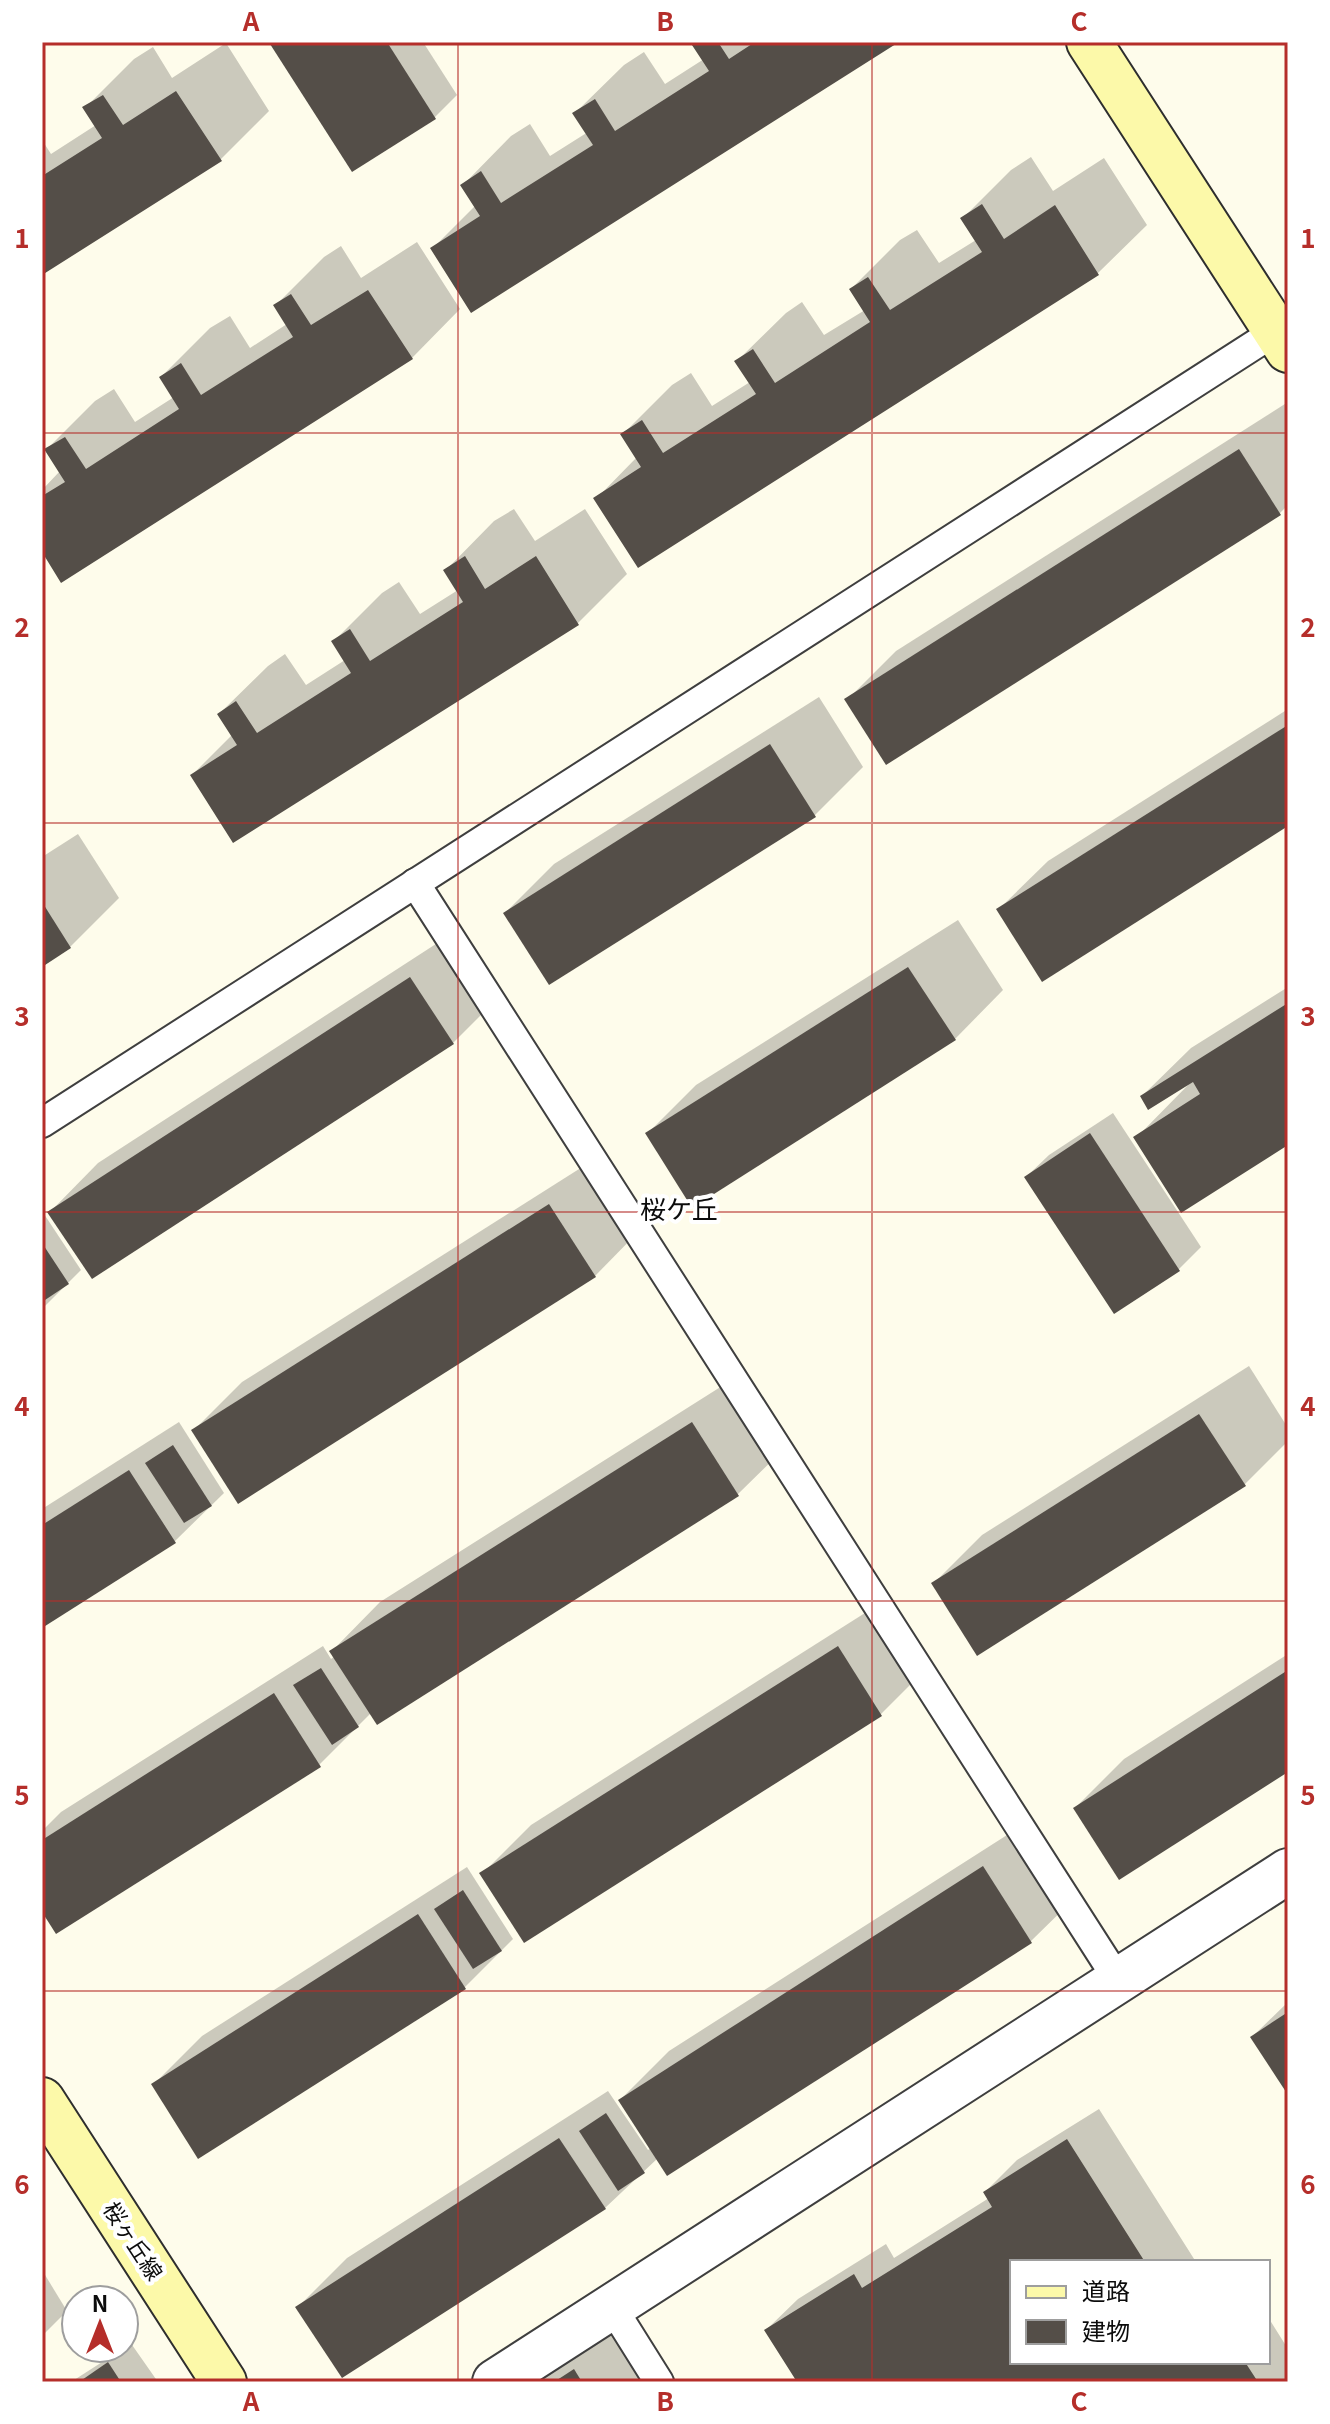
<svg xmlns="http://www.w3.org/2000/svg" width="1330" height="2424" viewBox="0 0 1330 2424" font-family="Georgia,'Noto Sans JP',serif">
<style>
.shadow{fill:#0003}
.building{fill:#544e48}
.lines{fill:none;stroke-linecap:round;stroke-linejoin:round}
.lane-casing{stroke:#3f3f3f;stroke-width:32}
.street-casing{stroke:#3f3f3f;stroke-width:48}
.secondary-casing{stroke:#2e2e2e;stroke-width:48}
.lane{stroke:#fff;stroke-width:28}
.street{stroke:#fff;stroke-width:44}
.secondary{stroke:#fcf9a9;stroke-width:44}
.grid{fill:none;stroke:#b52e2a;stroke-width:2;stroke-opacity:0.55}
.labels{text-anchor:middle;stroke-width:8;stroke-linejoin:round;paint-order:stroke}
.street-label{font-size:22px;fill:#0c0c0c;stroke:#fff}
.quarter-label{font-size:26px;fill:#0c0c0c;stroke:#fff}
.neatline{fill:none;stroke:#b52e2a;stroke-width:3}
.grid-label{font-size:26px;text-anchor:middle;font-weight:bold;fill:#b52e2a}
</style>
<rect width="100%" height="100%" fill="#fefceb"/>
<g class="shadow">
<path d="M275 42H423L457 95 434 118Z"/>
<path d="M692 42H895L432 249 476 205 463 185 511 136 530 124 550 156 588 132 575 113 624 65 644 52 665 84 704 59Z"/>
<path d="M226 43 269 111 220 160 42 272V140L51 154 96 125 85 108 134 59 153 47 172 78Z"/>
<path d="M1031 157 1053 191 1104 158 1147 225 1098 273 639 565 596 499 637 457 623 434 672 385 691 373 712 406 750 382 737 361 786 313 802 302 824 335 865 310 851 289 900 240 917 230 939 263 976 240 963 218 1011 170Z"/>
<path d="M417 242 460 309 412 358 42 548V490L60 471 46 450 95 401 114 389 135 422 174 397 161 377 210 328 230 316 250 348 287 324 275 306 324 257 341 246 361 278Z"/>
<path d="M1288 402V505L1280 513 847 700 896 651Z"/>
<path d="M514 509 535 541 585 509 627 574 578 623 234 841 192 775 232 735 219 714 268 666 285 654 306 685 345 660 333 642 382 593 399 582 420 614 458 590 446 570 494 521Z"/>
<path d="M819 697 863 767 815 815 505 913 554 864Z"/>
<path d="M1288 709V824L999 909 1048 861Z"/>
<path d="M78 834 119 898 70 947 42 964V857Z"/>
<path d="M958 920 1003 990 955 1039 647 1134 696 1085Z"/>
<path d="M459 929 502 994 453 1043 50 1212 98 1163Z"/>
<path d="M1288 987V1143L1136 1138 1189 1084 1142 1096 1191 1048Z"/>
<path d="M1113 1113 1201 1247 1179 1269 1114 1311 1026 1177 1049 1155Z"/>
<path d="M598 1157 643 1227 595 1276 193 1431 242 1382Z"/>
<path d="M42 1211 81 1270 42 1309Z"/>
<path d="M1249 1366 1288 1428V1441L1244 1485 933 1584 982 1535Z"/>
<path d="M741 1374 787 1446 738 1494 378 1723 371 1713 319 1765 42 1908V1831L61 1812 323 1646 331 1659 335 1656 332 1651 380 1602Z"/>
<path d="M179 1422 224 1493 175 1541 42 1626V1509Z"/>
<path d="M887 1599 930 1665 881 1714 524 1940 482 1874 531 1825Z"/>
<path d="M1288 1654V1770L1075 1808 1124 1759Z"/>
<path d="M1032 1819 1080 1893 1031 1941 668 2173 658 2158 605 2208 298 2307 347 2258 608 2091 648 2150 651 2148 620 2100 669 2051Z"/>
<path d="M467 1867 513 1939 465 1987 154 2084 202 2036Z"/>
<path d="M1288 2002V2092L1252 2037Z"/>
<path d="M1099 2109 1196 2262H1012V2362H1268V2317L1288 2349V2382H799L766 2330 798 2299 886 2244 894 2258 989 2198 985 2192 1017 2160Z"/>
<path d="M42 2270 67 2311 42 2336Z"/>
<path d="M614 2332 646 2382H534Z"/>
<path d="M130 2342 158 2382H71L124 2348Z"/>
</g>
<g class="building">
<path d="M273 42H387L436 119 352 172 270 44Z"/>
<path d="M690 42H718L729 59 755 42H899L471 313 430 248 480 216 460 185 481 171 501 203 593 145 572 113 595 99 615 131 709 71Z"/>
<path d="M176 91 222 161 42 275V176L102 138 82 107 103 95 123 125Z"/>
<path d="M982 204 1004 239 1055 205 1099 275 638 568 593 498 641 467 620 434 642 420 663 453 756 394 734 361 753 349 775 383 870 322 849 289 868 277 890 310 982 252 960 218Z"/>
<path d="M368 290 413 359 61 583 42 552V496L65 482 44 449 65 437 86 469 179 409 159 377 181 363 201 395 293 337 273 305 291 294 311 325Z"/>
<path d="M1239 449 1281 515 886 765 844 699Z"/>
<path d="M465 556 485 589 536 556 579 625 233 843 190 775 237 745 217 714 236 701 257 733 351 673 331 641 350 629 370 661 463 602 443 570Z"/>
<path d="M1288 725V826L1042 982 996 909Z"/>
<path d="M770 744 816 817 549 985 503 913Z"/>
<path d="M42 902 71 948 42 967Z"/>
<path d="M908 967 956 1040 692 1208 645 1133Z"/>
<path d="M410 977 454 1044 92 1279 47 1212Z"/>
<path d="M1288 1003V1145L1181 1213 1133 1137 1200 1094 1193 1082 1148 1110 1140 1096Z"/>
<path d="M1090 1133 1180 1271 1114 1314 1024 1177Z"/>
<path d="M549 1204 596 1277 238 1504 191 1430Z"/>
<path d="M42 1243 69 1284 42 1302Z"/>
<path d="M1199 1414 1246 1486 977 1656 931 1583Z"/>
<path d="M692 1422 739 1496 377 1725 329 1651Z"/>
<path d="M173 1445 212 1506 184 1523 145 1463Z"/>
<path d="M129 1470 176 1543 42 1628V1525Z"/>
<path d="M838 1646 882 1716 524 1943 479 1873Z"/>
<path d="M321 1668 359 1727 332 1745 293 1685Z"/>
<path d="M1288 1670V1772L1119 1880 1073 1808Z"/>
<path d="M274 1693 321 1767 56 1934 42 1912V1840Z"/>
<path d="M983 1866 1032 1943 667 2176 618 2100Z"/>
<path d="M463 1890 502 1951 473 1969 434 1909Z"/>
<path d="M418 1914 466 1989 198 2159 151 2084Z"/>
<path d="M1288 2012V2095L1250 2037Z"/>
<path d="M606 2113 645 2173 618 2191 579 2131Z"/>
<path d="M559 2138 606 2209 342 2378 295 2307Z"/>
<path d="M1067 2139 1145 2262H1012V2362H1245L1258 2382H797L764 2330 854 2274 862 2288 992 2207 983 2192Z"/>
<path d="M108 2362 121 2382H79Z"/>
<path d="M574 2369 582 2382H554Z"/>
</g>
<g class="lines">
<defs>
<g id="lane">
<path d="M415 883 1118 1980"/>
<path d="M42 1123 1276 331"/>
<path d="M612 2307 659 2382"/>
</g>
<path id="street" d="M495 2382 1288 1871"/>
<g id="secondary">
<path d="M1089 42 1288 350"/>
<path d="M42 2100 224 2382"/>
</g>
</defs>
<use href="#lane" class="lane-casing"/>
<use href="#street" class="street-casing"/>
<use href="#secondary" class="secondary-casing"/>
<use href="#lane" class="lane"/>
<use href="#street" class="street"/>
<use href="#secondary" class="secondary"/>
</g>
<path class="grid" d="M458 42V2382M872 42V2382M42 433H1288M42 823H1288M42 1212H1288M42 1601H1288M42 1991H1288"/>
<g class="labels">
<g class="street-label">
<text transform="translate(133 2241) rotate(57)" y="8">桜ヶ丘線</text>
</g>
<g class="quarter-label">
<text x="679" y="1219">桜ケ丘</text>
</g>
</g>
<rect width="1330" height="2424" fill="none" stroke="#ffffff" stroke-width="88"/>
<rect x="1010" y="2260" width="260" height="104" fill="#ffffff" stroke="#9e9e9e" stroke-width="2"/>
<rect x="1026" y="2286" width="40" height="12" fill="#fcf9a9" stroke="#9e9e9e" stroke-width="2"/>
<text x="1082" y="2300" font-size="24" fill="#0c0c0c">道路</text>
<rect x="1026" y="2320" width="40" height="24" fill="#544e48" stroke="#9e9e9e" stroke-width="2"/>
<text x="1082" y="2340" font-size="24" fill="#0c0c0c">建物</text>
<g transform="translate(100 2324)"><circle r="38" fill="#ffffff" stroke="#9e9e9e" stroke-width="2"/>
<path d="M0-6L14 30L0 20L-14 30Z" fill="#b52e2a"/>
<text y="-12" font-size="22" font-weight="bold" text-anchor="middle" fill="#0c0c0c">N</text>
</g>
<rect x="44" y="44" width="1242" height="2336" class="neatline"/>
<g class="grid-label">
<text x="251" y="31">A</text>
<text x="665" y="31">B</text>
<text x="1079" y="31">C</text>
<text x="22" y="248">1</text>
<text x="1308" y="248">1</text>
<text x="22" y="637">2</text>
<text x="1308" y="637">2</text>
<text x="22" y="1026">3</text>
<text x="1308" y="1026">3</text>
<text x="22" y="1416">4</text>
<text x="1308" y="1416">4</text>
<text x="22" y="1805">5</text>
<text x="1308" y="1805">5</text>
<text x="22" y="2194">6</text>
<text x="1308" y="2194">6</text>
<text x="251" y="2411">A</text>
<text x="665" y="2411">B</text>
<text x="1079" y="2411">C</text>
</g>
</svg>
